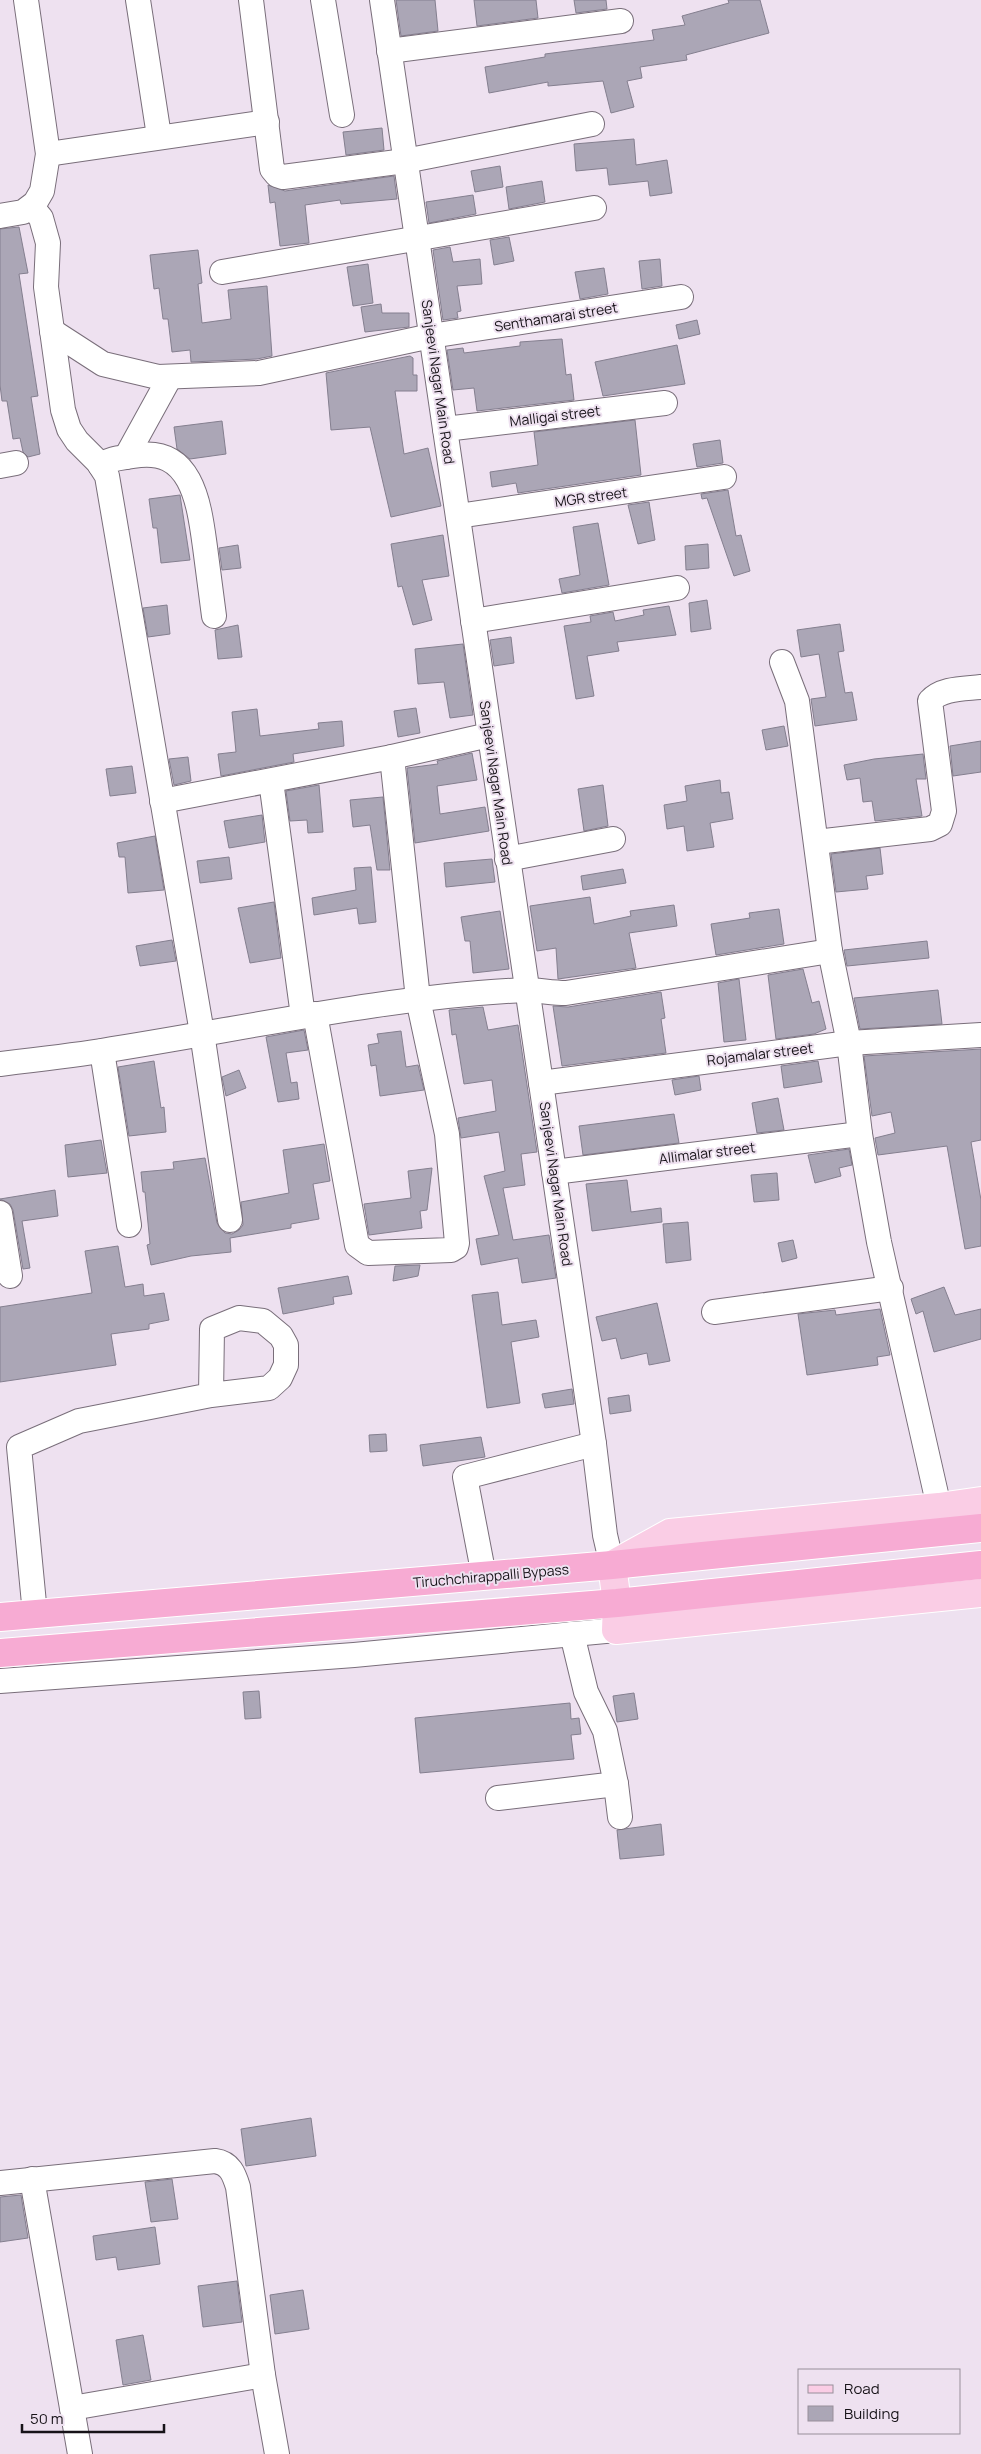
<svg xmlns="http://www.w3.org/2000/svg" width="981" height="2454" viewBox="0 0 981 2454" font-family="Manrope,sans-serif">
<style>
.building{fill:#aba6b6;stroke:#847f8f}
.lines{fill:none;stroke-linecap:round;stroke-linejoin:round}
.minor-casing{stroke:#796e7a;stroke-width:26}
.major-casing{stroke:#fff;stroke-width:30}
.highway-casing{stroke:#fff;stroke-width:30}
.minor{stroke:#fff;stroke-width:24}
.major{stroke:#facde5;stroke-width:28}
.highway{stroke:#f7abd3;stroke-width:28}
.labels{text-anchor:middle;stroke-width:4;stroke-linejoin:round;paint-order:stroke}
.street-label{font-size:14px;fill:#171318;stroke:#eee1f0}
</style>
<rect width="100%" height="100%" fill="#eee1f0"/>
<g class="building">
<path d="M396 0H435L438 31 401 36Z"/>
<path d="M474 0H536L538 18 477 26Z"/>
<path d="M574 0H606L607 9 576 13Z"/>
<path d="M728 0H760L769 33 686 55 687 60 640 67 642 78 627 81 634 107 611 113 603 81 548 86V82L489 93 485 67 545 57V54L654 40 652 30 685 25 682 16 729 3Z"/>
<path d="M382 128 384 150 346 155 343 132Z"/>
<path d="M634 139 636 165 667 160 672 193 650 196 648 181 609 185 607 168 576 171 574 144Z"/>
<path d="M500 166 503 187 475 192 471 171Z"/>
<path d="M394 176 397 199 341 204 340 200 305 205 309 243 280 246 275 202 270 203 268 185 285 191Z"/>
<path d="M542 181 545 202 509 209 506 187Z"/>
<path d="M473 195 476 214 429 223 426 202Z"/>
<path d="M19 227 28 273 19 274 38 396 31 397 40 454 28 457 23 452 20 438 13 439 7 401H2L0 385V229Z"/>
<path d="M509 237 514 261 494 265 490 240Z"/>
<path d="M450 247 453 262 480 259 482 284 457 286 461 311 457 312 458 318 443 320 433 250Z"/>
<path d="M198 250 202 283 198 284 202 323 231 319 228 290 267 286 272 356 257 359 191 362 190 350 172 352 168 319H163L159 288 154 289 150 255Z"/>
<path d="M660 259 662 286 642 289 639 261Z"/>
<path d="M368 264 373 303 353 306 347 267Z"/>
<path d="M604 268 608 294 580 299 575 272Z"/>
<path d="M381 304 382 313H409V327L365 332 361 307Z"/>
<path d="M697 320 700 334 679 339 676 325Z"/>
<path d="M562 339 566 375 571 374 574 400 477 411 474 388 453 390 447 350 463 348 464 353 520 346V342Z"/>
<path d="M677 345 685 384 603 396 595 362Z"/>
<path d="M410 356 413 358V375H417V391H395L404 454 428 448 441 506 391 517 370 427 331 430 326 373Z"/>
<path d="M635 420 641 475 518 493 516 483 492 487 490 472 538 465 534 432Z"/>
<path d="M222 421 226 454 190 459 177 449 174 427Z"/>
<path d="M720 440 723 463 697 467 693 444Z"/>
<path d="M728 490 736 536 741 535 750 571 734 576 707 498 702 499 701 494Z"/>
<path d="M180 495 190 560 161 563 157 528H153L149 499Z"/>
<path d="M649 502 655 540 638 544 628 505Z"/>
<path d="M598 523 609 585 562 593 559 579 580 575 573 527Z"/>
<path d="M443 535 449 576 422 580 432 620 413 625 402 586 398 587 391 544Z"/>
<path d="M708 544 709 568 686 570 685 546Z"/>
<path d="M238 545 241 568 222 570 219 548Z"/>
<path d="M707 600 711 629 691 632 689 603Z"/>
<path d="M167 605 170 634 148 637 143 608Z"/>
<path d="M669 606 676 635 617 642 619 651 587 656 594 696 576 699 564 626 591 622 590 616 613 612 615 621 644 615 643 610Z"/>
<path d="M840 624 844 651 838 652 845 693 852 692 857 720 815 726 811 699 826 697 819 654 801 657 797 630Z"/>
<path d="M238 625 242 657 218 659 215 630Z"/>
<path d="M511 637 514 663 494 666 490 640Z"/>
<path d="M463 644 473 715 450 718 444 682 418 684 415 649Z"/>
<path d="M416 708 420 733 398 737 394 711Z"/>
<path d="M257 709 260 736 319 729 318 723 342 721 344 746 293 754 294 762 221 776 218 754 236 752 232 712Z"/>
<path d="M784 726 788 746 766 750 762 730Z"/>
<path d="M981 741V772L953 776 950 746Z"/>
<path d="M472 753 477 780 437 786 440 814 485 807 489 831 415 843 407 768 438 764 437 761Z"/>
<path d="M923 754 926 779H916L922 816 875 821 872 801 863 802 860 778 847 780 844 765 874 759Z"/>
<path d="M188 757 191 781 174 785 169 759Z"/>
<path d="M132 766 136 793 110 796 106 769Z"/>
<path d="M720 780 721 793 729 792 733 819 710 823 714 847 687 851 684 826 667 829 664 805 687 801 685 786Z"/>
<path d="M319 785 323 832 308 833 307 820 290 821 286 791Z"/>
<path d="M603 785 608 826 584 831 578 789Z"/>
<path d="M383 797 390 870H377L370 825 353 827 350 800Z"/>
<path d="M262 815 265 842 229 848 224 821Z"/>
<path d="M155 836 164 890 128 893 125 857H119L117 843Z"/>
<path d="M880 848 883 874 866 876 868 889 836 892 831 854Z"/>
<path d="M229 857 232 879 200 883 197 861Z"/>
<path d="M492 859 495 882 446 887 444 863Z"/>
<path d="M371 867 376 922 359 924 357 908 314 915 312 898 356 890 354 868Z"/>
<path d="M623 869 626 883 583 890 581 876Z"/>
<path d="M590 897 594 924 631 916 630 911 674 905 677 926 629 933 636 968 558 979 556 948 537 951 530 906Z"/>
<path d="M274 902 281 958 250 963 238 908Z"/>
<path d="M779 909 784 944 716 955 711 924 750 918 749 913Z"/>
<path d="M500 911 509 969 473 973 470 941H465L461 917Z"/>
<path d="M172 940 176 961 140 966 136 946Z"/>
<path d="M927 941 929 958 847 966 844 950Z"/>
<path d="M803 969 812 1003 819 1001 826 1029 814 1034 776 1039 768 975Z"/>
<path d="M739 979 746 1040 724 1042 718 983Z"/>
<path d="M938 990 942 1024 860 1029 854 998Z"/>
<path d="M661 992 665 1018 661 1019 666 1053 562 1066 553 1006 568 1007Z"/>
<path d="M483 1007 488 1030 518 1025 537 1152 521 1154 525 1185 503 1188 513 1240 549 1235 556 1278 522 1283 518 1258 481 1265 476 1239 499 1235 484 1176 505 1171 499 1132 461 1138 458 1118 496 1111 492 1080 464 1084 456 1034 452 1035 449 1010Z"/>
<path d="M304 1030 308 1050 286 1053 291 1083 297 1082 299 1099 278 1102 266 1037Z"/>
<path d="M401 1031 406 1067 418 1065 424 1090 380 1096 376 1065 371 1066 368 1045 379 1043 377 1034Z"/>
<path d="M981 1049V1140L971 1142 981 1200V1246L965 1249 947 1146 878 1155 875 1138 895 1133 891 1112 872 1116 864 1056Z"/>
<path d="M154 1061 161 1108 164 1107 166 1132 129 1136 118 1067Z"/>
<path d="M818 1061 822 1082 784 1088 781 1066Z"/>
<path d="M239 1070 246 1088 226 1096 222 1077Z"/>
<path d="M699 1076 701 1090 675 1095 672 1080Z"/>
<path d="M778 1098 784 1130 757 1133 752 1103Z"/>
<path d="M674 1114 679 1143 583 1155 579 1126Z"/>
<path d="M101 1140 107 1173 68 1177 65 1145Z"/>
<path d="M324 1144 330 1181 313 1184 319 1219 291 1224V1228L230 1238 231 1252 191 1256 151 1265 147 1245 150 1244 145 1192H143L141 1172 174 1169 173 1162 205 1158 217 1223 225 1233 232 1234 239 1230 243 1225 241 1202 289 1193 283 1150Z"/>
<path d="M849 1149 852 1165 839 1168 841 1176 815 1183 808 1155Z"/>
<path d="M432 1168 427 1210 420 1211 422 1228 369 1235 364 1204 411 1198 408 1171Z"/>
<path d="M777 1173 779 1200 754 1202 751 1175Z"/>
<path d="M627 1180 631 1212 661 1208 662 1222 592 1231 586 1184Z"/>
<path d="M55 1190 58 1216 22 1221 30 1268 23 1269 13 1210 10 1204 0 1199Z"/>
<path d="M688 1222 691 1260 666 1263 663 1224Z"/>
<path d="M793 1240 797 1258 782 1262 778 1243Z"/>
<path d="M118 1246 125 1287 143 1284 144 1296 164 1293 169 1320 149 1324V1329L111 1334 116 1365 0 1382V1307L92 1293 85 1251Z"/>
<path d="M420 1265 418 1276 393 1281 395 1266Z"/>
<path d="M348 1276 352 1294 333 1297 334 1304 283 1314 278 1288Z"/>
<path d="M944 1287 955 1315 981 1309V1339L934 1352 923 1311 916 1314 911 1299Z"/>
<path d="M498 1292 502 1325 536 1320 539 1337 511 1342 520 1403 487 1408 472 1295Z"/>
<path d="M657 1303 670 1361 649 1365 647 1353 621 1359 616 1338 602 1341 596 1317Z"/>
<path d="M880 1309 890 1355 877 1357 878 1365 807 1375 798 1314 835 1310 836 1315Z"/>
<path d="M572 1389 574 1404 545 1408 542 1394Z"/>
<path d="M629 1395 631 1411 610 1414 608 1398Z"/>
<path d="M386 1434 387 1451 370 1452 369 1435Z"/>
<path d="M481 1437 485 1457 423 1466 420 1445Z"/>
<path d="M259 1691 261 1718 245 1719 243 1692Z"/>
<path d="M634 1693 638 1719 617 1722 613 1696Z"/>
<path d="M570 1703 571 1719 579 1718 581 1734 571 1735 574 1759 420 1773 415 1718Z"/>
<path d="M661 1824 664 1855 620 1859 617 1830Z"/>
<path d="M311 2118 316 2156 246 2166 241 2129Z"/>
<path d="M172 2179 178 2219 151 2222 145 2182Z"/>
<path d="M21 2195 28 2238 0 2242V2197Z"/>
<path d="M155 2227 160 2264 118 2270 116 2257 96 2260 93 2236Z"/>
<path d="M237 2281 242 2322 203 2327 198 2286Z"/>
<path d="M303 2290 309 2329 275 2334 270 2295Z"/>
<path d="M143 2335 151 2380 123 2385 116 2340Z"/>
</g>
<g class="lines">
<defs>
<g id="minor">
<path d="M138 0 159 136"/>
<path d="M251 0 272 169 277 175 283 177 405 161 592 124"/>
<path d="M323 0 342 115"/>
<path d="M382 0 594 1444 605 1535 612 1565"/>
<path d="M389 51 621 21"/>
<path d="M48 154 267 122"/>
<path d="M32 207 41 218 48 243 46 287 63 410 69 429 77 441 98 462 107 476 202 1033 230 1220"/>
<path d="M0 216 23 212 35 203 42 191 48 154 26 0"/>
<path d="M222 272 594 208"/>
<path d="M52 331 103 364 158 377 259 373 431 336 681 297"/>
<path d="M445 429 665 403"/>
<path d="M126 457 170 377"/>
<path d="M100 465C110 458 122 458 133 456 192 445 199 503 205 547 208 570 211 593 214 616"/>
<path d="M0 466 16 463"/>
<path d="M458 516 724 477"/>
<path d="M473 621 677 588"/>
<path d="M782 662 797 701 830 951 849 1043 860 1134 879 1242 939 1507"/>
<path d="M271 781 303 1016"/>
<path d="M162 801 392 757 489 735"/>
<path d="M816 842 930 829 940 824 944 811 930 701C942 688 963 689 981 687"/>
<path d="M507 859 613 839"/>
<path d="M315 1014 357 1245 368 1253 451 1250 456 1247 457 1243 447 1134 418 999 392 757"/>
<path d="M102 1051 129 1225"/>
<path d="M0 1064C34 1060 68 1056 101 1051 243 1029 382 997 525 990 538 990 552 993 566 993L830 951"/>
<path d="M541 1083 849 1043 981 1035"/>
<path d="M554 1172 860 1134"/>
<path d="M0 1213 10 1276"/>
<path d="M714 1312 891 1288"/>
<path d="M484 1576 465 1477 594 1444"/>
<path d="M35 1614 19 1447 79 1421 211 1395 269 1388 280 1378 286 1365V1345L281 1336 263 1321 239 1318 212 1329 211 1395"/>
<path d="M0 1681 354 1655 616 1630"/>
<path d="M616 1784 620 1817"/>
<path d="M498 1798 616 1784 605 1731 586 1692 572 1634"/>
<path d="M32 2179 80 2454"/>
<path d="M0 2183 215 2161C230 2163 234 2174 238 2187L263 2375 277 2454"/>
<path d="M72 2408 263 2375"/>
</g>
<path id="major" d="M981 1501 939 1507 670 1533 612 1565 617 1603 616 1630 981 1593"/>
<g id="highway">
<path d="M0 1617 612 1565 981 1528"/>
<path d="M0 1653 617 1603 981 1565"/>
</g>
</defs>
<use href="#minor" class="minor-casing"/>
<use href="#major" class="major-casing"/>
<use href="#highway" class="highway-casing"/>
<use href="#minor" class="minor"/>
<use href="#major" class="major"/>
<use href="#highway" class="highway"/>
</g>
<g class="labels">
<g class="street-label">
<text transform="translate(556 317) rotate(-9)" y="5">Senthamarai street</text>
<text transform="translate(438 382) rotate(82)" y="5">Sanjeevi Nagar Main Road</text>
<text transform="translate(555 416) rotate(-7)" y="5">Malligai street</text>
<text transform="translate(591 497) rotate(-8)" y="5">MGR street</text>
<text transform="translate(496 783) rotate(82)" y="5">Sanjeevi Nagar Main Road</text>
<text transform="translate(760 1054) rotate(-7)" y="5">Rojamalar street</text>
<text transform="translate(707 1153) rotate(-7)" y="5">Allimalar street</text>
<text transform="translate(556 1184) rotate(82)" y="5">Sanjeevi Nagar Main Road</text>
<text transform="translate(491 1576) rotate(-5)" y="5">Tiruchchirappalli Bypass</text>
</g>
</g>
<rect x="798" y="2369" width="162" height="65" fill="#eee1f0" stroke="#988f9a"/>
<rect x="808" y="2385" width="25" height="8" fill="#facde5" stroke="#988f9a"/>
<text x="844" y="2394" font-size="15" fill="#171318">Road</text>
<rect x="808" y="2406" width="25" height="15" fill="#aba6b6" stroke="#988f9a"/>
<text x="844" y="2419" font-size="15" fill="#171318">Building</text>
<path d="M22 2424v8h142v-8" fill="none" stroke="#171318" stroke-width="2.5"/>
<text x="30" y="2424" font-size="15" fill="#171318" stroke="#eee1f0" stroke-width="4" paint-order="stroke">50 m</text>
</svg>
